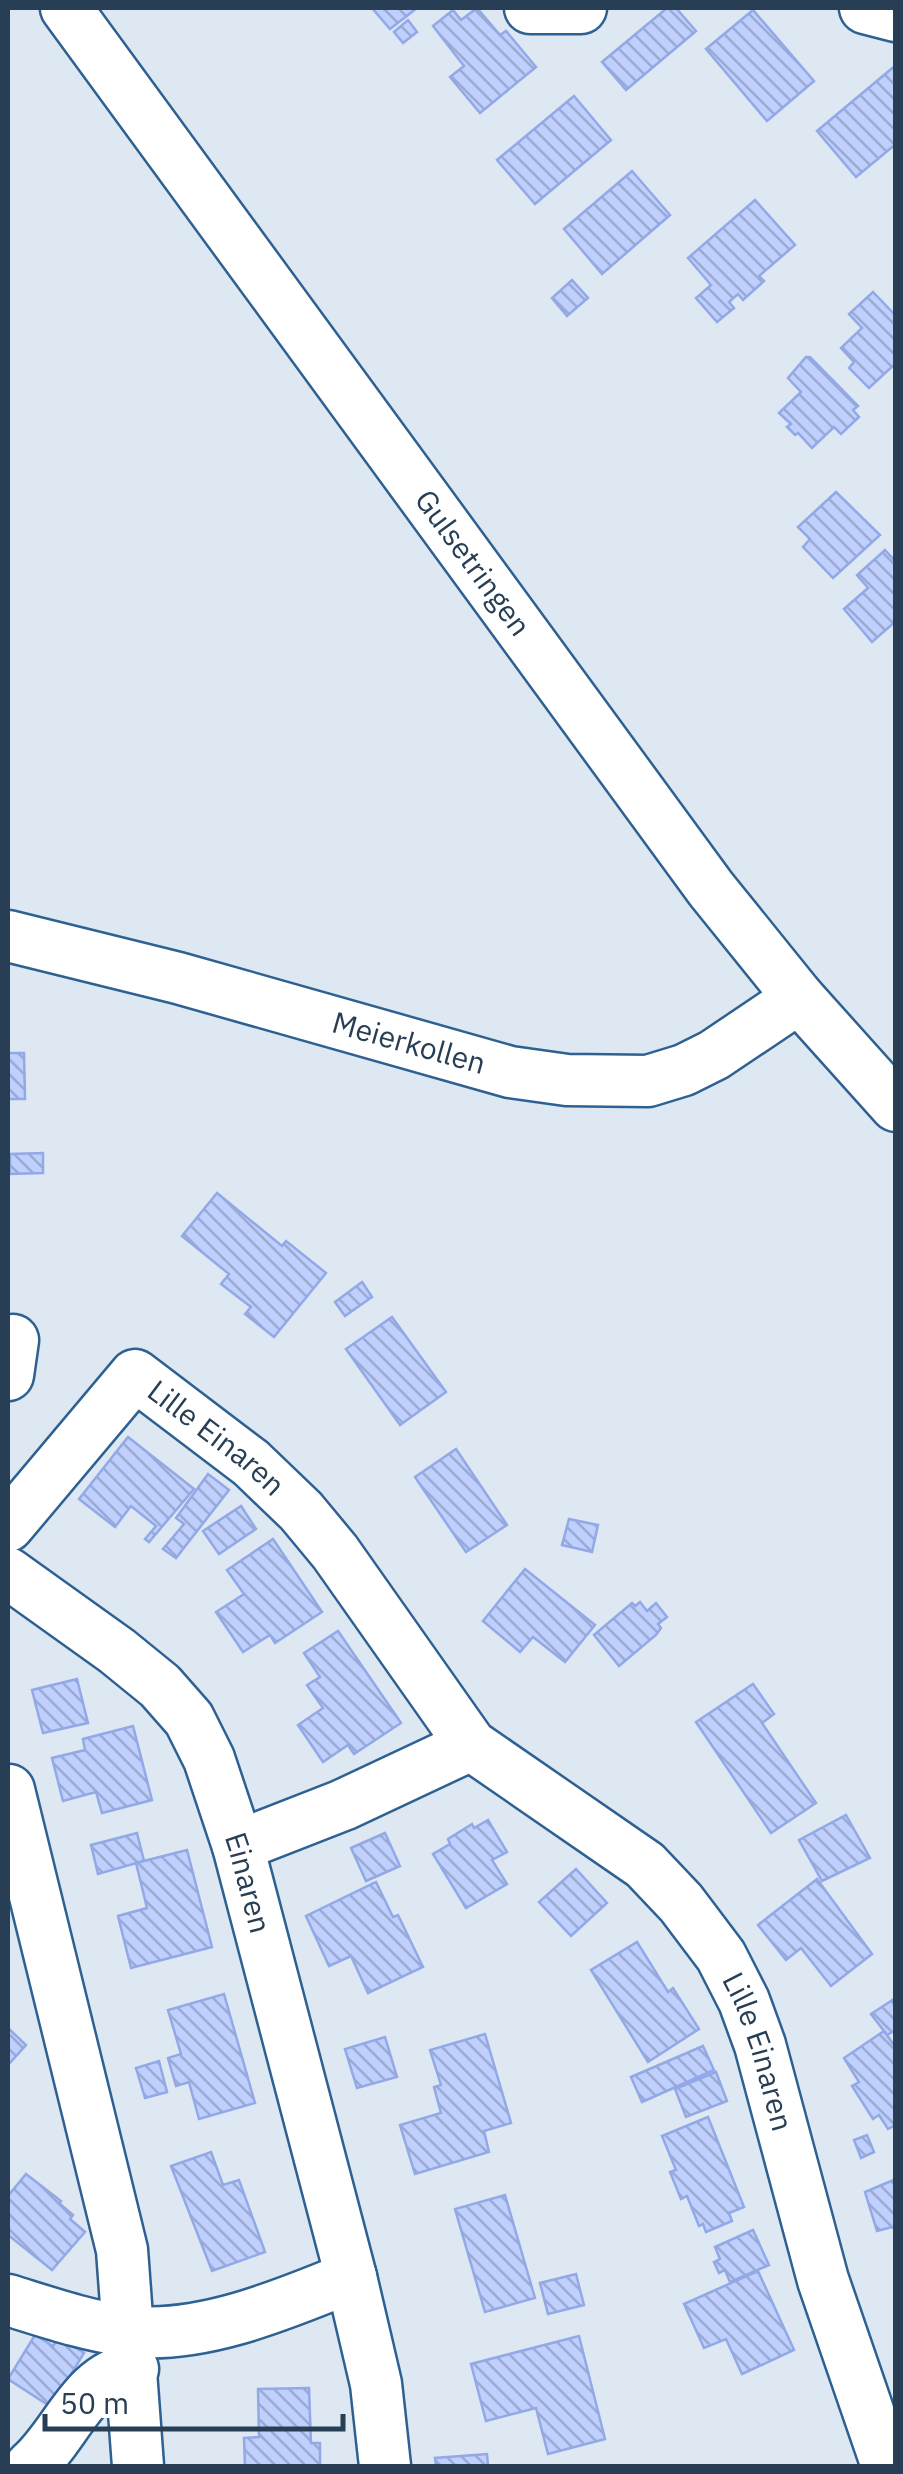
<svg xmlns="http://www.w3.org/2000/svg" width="903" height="2474" viewBox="0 0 903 2474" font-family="'IBM Plex Sans',sans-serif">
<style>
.building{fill:url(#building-back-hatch);stroke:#92a8e7;stroke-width:2.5}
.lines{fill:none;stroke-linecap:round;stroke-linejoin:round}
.minor-casing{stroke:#2e6192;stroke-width:55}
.minor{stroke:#fff;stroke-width:50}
.labels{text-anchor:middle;stroke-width:10;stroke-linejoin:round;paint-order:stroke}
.street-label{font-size:30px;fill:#273e54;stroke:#fff}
</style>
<defs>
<pattern id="building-back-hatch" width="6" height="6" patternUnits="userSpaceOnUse" patternTransform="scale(2.5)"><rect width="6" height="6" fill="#bfd0fe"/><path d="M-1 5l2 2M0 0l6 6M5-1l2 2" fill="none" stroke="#9baad0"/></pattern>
</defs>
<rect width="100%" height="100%" fill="#dde8f3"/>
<g class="building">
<path d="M372 8H417L390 29Z"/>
<path d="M477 8 500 35 506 31 536 67 480 113 450 77 464 66 433 26 453 10 461 20Z"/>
<path d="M667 8H676L696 31 626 90 602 62Z"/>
<path d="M753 10 814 81 767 121 706 49Z"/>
<path d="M408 20 417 32 403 43 394 32Z"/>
<path d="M896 65V144L856 177 817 131Z"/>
<path d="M574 96 611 140 535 204 497 160Z"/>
<path d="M632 171 670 215 602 274 564 229Z"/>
<path d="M755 200 795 245 759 276 764 281 743 300 738 294 729 302 734 308 717 322 696 298 711 285 688 258Z"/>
<path d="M572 280 588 298 567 316 552 298Z"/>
<path d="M873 292 896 316V363L869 388 849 368 854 362 841 348 862 328 849 314Z"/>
<path d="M806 357H810L858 406 853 410 859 417 841 434 834 427 812 448 798 433 795 435 787 427 791 424 779 413 801 392 788 378Z"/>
<path d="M836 492 880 535 833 578 803 547 810 539 798 527Z"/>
<path d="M885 550 896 562V621L872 642 844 609 868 588 857 575Z"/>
<path d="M8 1053H24L25 1099H8Z"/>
<path d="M43 1153V1173L10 1174V1154Z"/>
<path d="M217 1193 282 1246 286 1241 326 1273 274 1337 245 1314 251 1307 221 1284 229 1274 182 1236Z"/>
<path d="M362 1282 372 1297 345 1316 335 1302Z"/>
<path d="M392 1317 446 1392 400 1425 346 1349Z"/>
<path d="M128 1437 194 1489 149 1542 145 1539 156 1526 131 1506 115 1527 79 1499Z"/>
<path d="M456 1449 507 1525 466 1552 415 1477Z"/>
<path d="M208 1474 229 1490 176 1558 163 1549 184 1524 176 1518Z"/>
<path d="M241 1506 256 1529 219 1554 203 1531Z"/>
<path d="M569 1519 598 1525 592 1552 562 1545Z"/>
<path d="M273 1539 322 1612 275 1643 270 1635 243 1652 216 1612 244 1594 227 1570Z"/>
<path d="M525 1569 595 1625 565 1662 533 1637 520 1652 483 1621Z"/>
<path d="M640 1602 647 1611 656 1603 667 1617 658 1624 661 1628 656 1635 619 1666 594 1635 632 1603 635 1606Z"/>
<path d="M338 1631 401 1723 354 1754 348 1745 323 1762 298 1725 323 1708 307 1685 320 1677 304 1653Z"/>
<path d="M77 1679 88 1723 43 1733 32 1690Z"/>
<path d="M753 1684 774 1714 762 1723 816 1803 771 1833 696 1722Z"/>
<path d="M133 1726 152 1800 102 1813 96 1792 63 1801 52 1758 85 1750 83 1739Z"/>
<path d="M846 1815 870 1858 822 1881 799 1840Z"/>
<path d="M488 1820 507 1852 492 1860 507 1884 466 1908 433 1854 450 1844 448 1839 472 1824 474 1828Z"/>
<path d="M137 1833 144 1861 98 1874 91 1845Z"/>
<path d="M385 1833 400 1866 366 1881 351 1848Z"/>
<path d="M187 1850 212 1947 131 1968 118 1916 147 1908 136 1863Z"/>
<path d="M576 1869 607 1903 571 1936 539 1902Z"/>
<path d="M817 1879 872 1954 831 1986 801 1948 786 1960 758 1925Z"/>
<path d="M376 1882 393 1917 398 1915 423 1967 368 1993 351 1956 329 1966 306 1916Z"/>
<path d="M637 1942 668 1992 673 1988 699 2029 648 2062 591 1970Z"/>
<path d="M224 1994 255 2103 199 2119 189 2082 176 2086 168 2058 181 2054 168 2010Z"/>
<path d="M894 1999 896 2030 887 2035 871 2014Z"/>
<path d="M8 2028 26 2045 8 2065Z"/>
<path d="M884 2031 896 2048V2125L888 2129 879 2115 873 2119 852 2086 859 2082 844 2058Z"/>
<path d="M485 2034 511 2123 484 2131 489 2152 415 2174 400 2125 441 2113 434 2087 441 2085 430 2050Z"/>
<path d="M385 2037 397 2077 357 2088 345 2049Z"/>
<path d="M703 2046 714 2070 642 2102 631 2077Z"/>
<path d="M159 2061 167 2092 145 2098 136 2068Z"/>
<path d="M716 2072 727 2101 686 2117 675 2089Z"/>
<path d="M708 2117 744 2207 729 2213 732 2221 706 2232 703 2224 699 2226 687 2196 681 2199 670 2172 676 2170 662 2136Z"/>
<path d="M867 2135 874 2152 861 2158 854 2140Z"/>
<path d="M211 2152 223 2185 239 2180 265 2252 212 2271 171 2166Z"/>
<path d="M26 2174 61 2201 59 2203 73 2215 70 2219 85 2232 52 2270 8 2235V2196Z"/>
<path d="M896 2179V2230L892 2227 877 2231 865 2192Z"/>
<path d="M505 2195 535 2298 485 2312 455 2209Z"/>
<path d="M753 2230 769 2265 730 2282 725 2270 719 2273 714 2262 720 2259 715 2247Z"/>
<path d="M758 2271 794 2350 742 2374 726 2339 704 2348 684 2304Z"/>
<path d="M576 2274 584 2305 548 2314 540 2283Z"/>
<path d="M35 2335 53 2346 59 2337 84 2353 51 2407 8 2379Z"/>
<path d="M579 2336 605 2439 548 2454 536 2408 486 2421 471 2364Z"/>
<path d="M309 2388 311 2443H320V2466H245L244 2438 259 2437 258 2389Z"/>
<path d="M487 2454 488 2466H436L435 2458Z"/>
</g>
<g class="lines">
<defs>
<g id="minor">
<path id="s1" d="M66 8 711 889 799 998 896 1106"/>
<path d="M530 8H581"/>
<path d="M865 8 896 16"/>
<path id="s2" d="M8 936 178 978 510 1072 567 1080 648 1081 684 1070 714 1055 799 998"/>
<path d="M8 1375 13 1340"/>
<path id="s3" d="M8 1526 135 1375 251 1463 301 1511 335 1552 471 1745 645 1865 681 1903 721 1956 744 2001 760 2045 823 2280 887 2466"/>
<path id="s4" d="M8 1573 117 1651 160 1686 189 1719 209 1759 238 1846 351 2277 376 2384 385 2466"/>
<path d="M9 1790 122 2250 138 2466"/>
<path d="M238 1846 343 1805 471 1745"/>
<path d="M8 2300C47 2312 87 2326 127 2331 200 2340 285 2304 351 2277"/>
<path d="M31 2466C66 2436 83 2376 133 2369"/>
</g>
</defs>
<use href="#minor" class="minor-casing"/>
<use href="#minor" class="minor"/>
</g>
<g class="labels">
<g class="street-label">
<text dy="10" stroke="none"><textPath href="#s1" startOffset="688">Gulsetringen</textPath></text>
<text dy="10" stroke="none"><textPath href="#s2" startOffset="415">Meierkollen</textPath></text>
<text dy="10" stroke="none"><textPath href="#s3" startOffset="300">Lille Einaren</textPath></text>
<text dy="10" stroke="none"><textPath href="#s4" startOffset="408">Einaren</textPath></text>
<text dy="10" stroke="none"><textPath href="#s3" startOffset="1135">Lille Einaren</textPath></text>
</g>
</g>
<rect width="903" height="2474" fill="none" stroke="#273e54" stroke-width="20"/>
<path d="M45 2414v15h298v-15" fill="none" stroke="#273e54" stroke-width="5"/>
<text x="60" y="2414" font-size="30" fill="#273e54" stroke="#ffffff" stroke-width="8" paint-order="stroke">50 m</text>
</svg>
